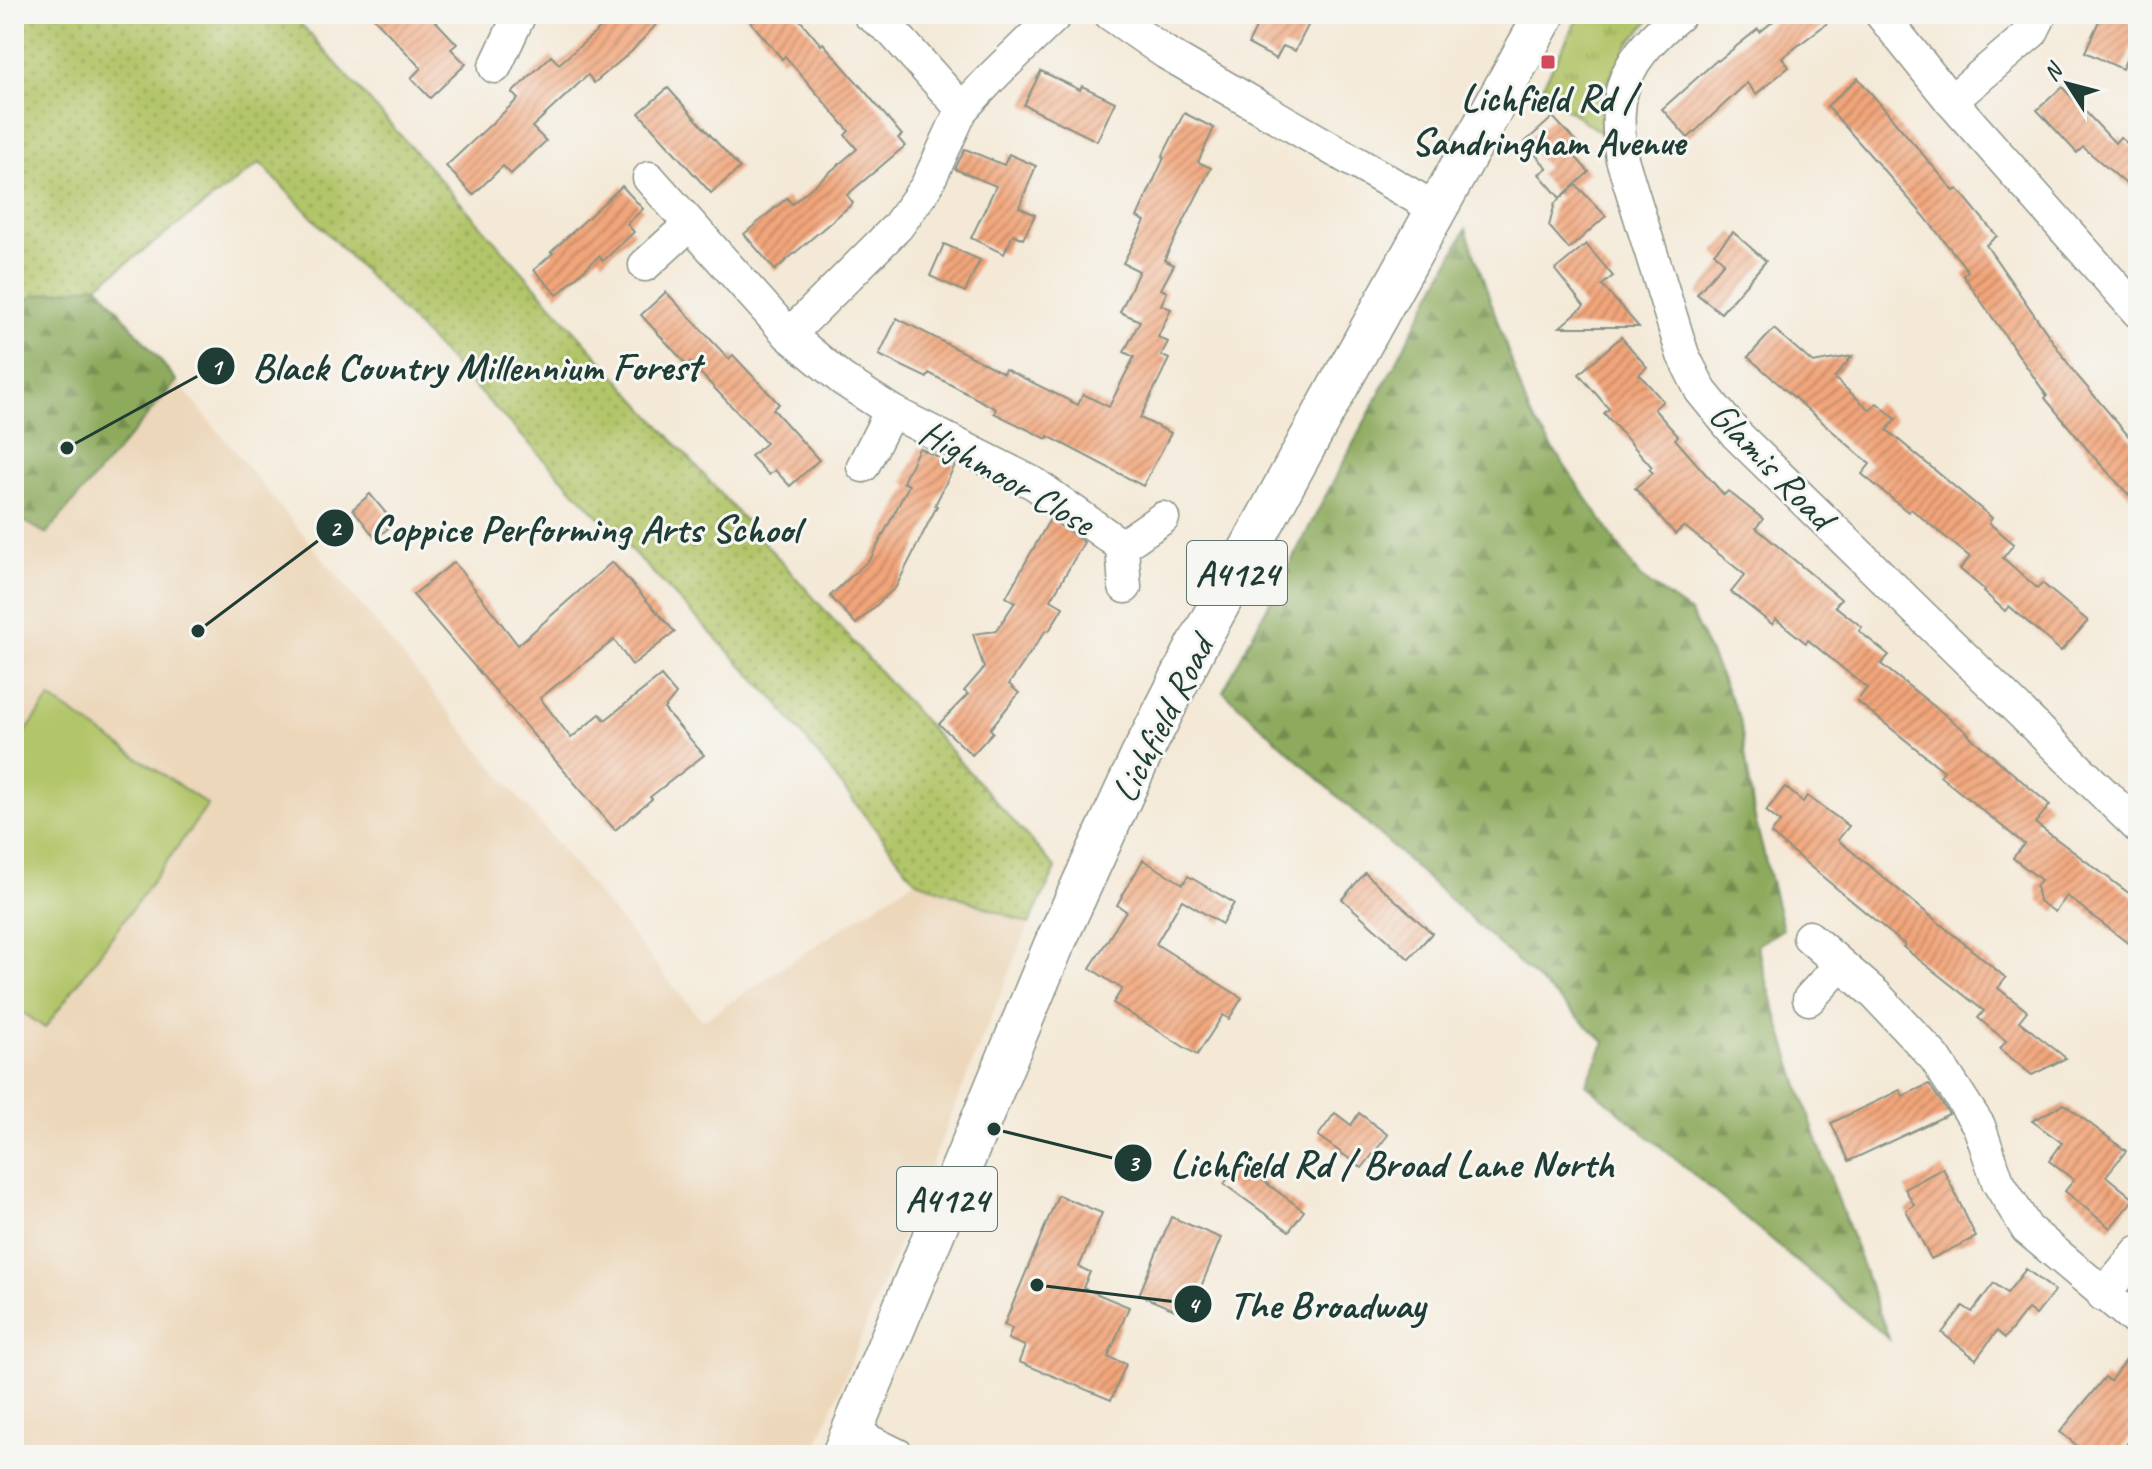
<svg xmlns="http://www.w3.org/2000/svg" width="2152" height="1469" viewBox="0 0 2152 1469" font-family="Caveat,sans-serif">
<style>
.built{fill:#ecd7ba}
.grass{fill:url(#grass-tufts);stroke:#68814e;stroke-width:2}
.forest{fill:url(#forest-firs);stroke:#567448;stroke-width:2}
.park{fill:url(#park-dots);stroke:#68814e;stroke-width:2}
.pitch{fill:#b2c569;stroke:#68814e;stroke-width:2}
.building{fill:url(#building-hatch)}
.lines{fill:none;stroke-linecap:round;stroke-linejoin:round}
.minor-casing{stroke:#8a9386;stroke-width:35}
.major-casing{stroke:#8a9386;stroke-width:43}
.minor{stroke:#fff;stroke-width:32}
.major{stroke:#fff;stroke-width:40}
.poi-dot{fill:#d1495b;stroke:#f6f6f2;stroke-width:3}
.labels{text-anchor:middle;stroke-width:6;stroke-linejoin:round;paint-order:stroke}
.shield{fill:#f6f6f2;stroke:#60746d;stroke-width:2}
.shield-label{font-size:36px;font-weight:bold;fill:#1f3d34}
.poi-label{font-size:38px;font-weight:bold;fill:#1f3d34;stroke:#f6f6f2}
.street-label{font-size:38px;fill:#1f3d34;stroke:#f6f6f2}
.leader{fill:none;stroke:#1f3d34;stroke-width:3}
.callout-dot{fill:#1f3d34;stroke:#f6f6f2;stroke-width:3}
.mark-label{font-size:24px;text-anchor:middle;font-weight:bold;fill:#fff}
.callout-label{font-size:40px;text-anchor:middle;font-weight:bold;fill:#1f3d34;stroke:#f6f6f2;stroke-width:6;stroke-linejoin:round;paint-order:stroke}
</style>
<defs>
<pattern id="grass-tufts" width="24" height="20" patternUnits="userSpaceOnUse" patternTransform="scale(2)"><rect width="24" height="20" fill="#b2c569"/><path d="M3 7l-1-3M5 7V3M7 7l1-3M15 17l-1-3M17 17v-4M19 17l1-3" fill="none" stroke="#90a157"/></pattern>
<pattern id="forest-firs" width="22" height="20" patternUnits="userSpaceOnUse" patternTransform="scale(2)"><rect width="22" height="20" fill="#8daa5d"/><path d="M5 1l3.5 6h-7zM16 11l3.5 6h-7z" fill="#738c4e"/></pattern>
<pattern id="park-dots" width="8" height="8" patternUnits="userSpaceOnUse" patternTransform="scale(2)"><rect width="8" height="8" fill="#b2c569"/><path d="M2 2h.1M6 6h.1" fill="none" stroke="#90a157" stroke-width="1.8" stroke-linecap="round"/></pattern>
<pattern id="building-hatch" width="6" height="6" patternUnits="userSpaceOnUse" patternTransform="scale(2)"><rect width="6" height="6" fill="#f2a57a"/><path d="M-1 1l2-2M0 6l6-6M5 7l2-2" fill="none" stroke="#c38865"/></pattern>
</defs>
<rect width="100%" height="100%" fill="#f6f6f2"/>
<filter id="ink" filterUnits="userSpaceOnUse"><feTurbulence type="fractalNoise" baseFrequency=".0125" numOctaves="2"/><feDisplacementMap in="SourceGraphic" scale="16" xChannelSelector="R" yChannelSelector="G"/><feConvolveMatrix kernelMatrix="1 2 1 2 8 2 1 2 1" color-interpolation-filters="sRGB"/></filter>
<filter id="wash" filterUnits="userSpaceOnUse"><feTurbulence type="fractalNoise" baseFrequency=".006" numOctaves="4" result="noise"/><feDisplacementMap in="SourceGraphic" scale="32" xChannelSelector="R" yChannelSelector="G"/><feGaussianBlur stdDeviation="1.8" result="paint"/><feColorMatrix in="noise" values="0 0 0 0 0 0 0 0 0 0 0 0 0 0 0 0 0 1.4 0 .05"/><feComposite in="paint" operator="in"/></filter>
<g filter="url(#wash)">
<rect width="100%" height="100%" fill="#f4e9d7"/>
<path class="built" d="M98 285 702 1021 915 880 1029 924 813 1455H14V310Z"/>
<path class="grass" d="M1580 14H1655L1630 42 1602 92 1601 133 1540 91Z"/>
<g class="forest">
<path d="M1466 229 1529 413 1640 577 1691 613 1740 719 1755 819 1783 929 1757 945C1792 1078 1841 1208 1889 1339L1586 1084 1605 1042 1223 691Z"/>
<path d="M98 285 177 381 46 534 14 515V310L33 296Z"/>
</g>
<path class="park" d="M14 14H292L1056 869 1029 924 915 880 775 700 260 163 98 285 33 296 14 310Z"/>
<path class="pitch" d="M50 698 208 805 45 1028 14 1006V748Z"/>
<g id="blocks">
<g class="building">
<path d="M370 14H429L457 44 451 49 466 64 430 98 411 78 421 68Z"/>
<path d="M617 14H666L631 52 594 83 588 75 532 127 546 141 511 174 503 166 473 195 446 166 518 99 512 93 551 56 559 64Z"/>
<path d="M744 14H795L821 45 823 43 868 95 902 135 898 138 905 146 847 195 853 203 775 270 744 234 787 198 792 204 857 149 845 135 849 131 785 56 782 59Z"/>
<path d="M1263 14H1314L1295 51 1283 46 1276 59 1248 44Z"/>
<path d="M1782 14H1839L1782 58 1789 67 1756 94 1747 83 1688 138 1662 109 1717 60 1718 61 1758 29 1760 32Z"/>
<path d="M2102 14H2138V34L2122 69 2085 52Z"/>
<path d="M1041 71 1080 90 1082 86 1115 102 1097 141 1024 105Z"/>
<path d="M1858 78 1954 191 1958 189 1997 236 1986 245 2074 372 2138 447V505L2092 455 2045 398 2047 396 1963 275 1968 271 1924 216 1827 106Z"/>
<path d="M2062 87 2115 143 2120 137 2138 153V194L2083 147 2077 153 2037 110Z"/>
<path d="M668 88 740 168 711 193 639 113Z"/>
<path d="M1184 113 1214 128 1198 162 1211 168 1164 260 1174 265 1161 289 1167 292 1161 305 1171 309 1158 337 1168 342 1161 355 1169 359 1140 418 1171 433 1143 486 1048 436 1047 439 994 413 996 409 929 373 927 378 879 355 897 318 1003 373 1005 369 1078 405 1083 394 1109 407 1134 357 1124 352 1140 321 1120 312 1139 271 1123 263 1145 221 1137 217 1164 158 1162 157Z"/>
<path d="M1553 117 1576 142 1568 149 1589 172 1560 198 1539 174 1547 168 1525 142Z"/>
<path d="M965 149 1004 165 1009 154 1036 166 1019 207 1035 215 1023 239 1013 234 1004 254 971 238 996 186 955 169Z"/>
<path d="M1576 185 1606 216 1569 249 1549 226 1555 203Z"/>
<path d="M622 186 643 209 627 224 634 232 603 261 599 256 557 295 534 270 553 253 551 252Z"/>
<path d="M1733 232 1766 261 1721 313 1697 294 1724 262 1714 253Z"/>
<path d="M944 244 980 260 965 292 930 276Z"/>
<path d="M1586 244 1613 276 1602 285 1639 327H1560L1584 306 1555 270Z"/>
<path d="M666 292 729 359 733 355 779 404 773 409 819 460 790 486 775 470 769 475 751 456 766 443 690 362 687 365 641 315Z"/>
<path d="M1774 329 1813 363 1852 356 1834 378 1870 410 1877 403 1896 419 1887 430 1992 518 1989 523 2014 544 2003 558 2037 588 2042 583 2088 621 2061 651 2009 606 2005 611 1984 592 1985 590 1960 569 1970 557 1911 509 1908 512 1862 474 1870 464 1748 357Z"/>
<path d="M1621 337 1647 367 1639 374 1663 401 1654 409 1678 436 1675 439 1724 495 1728 491 1763 519 1756 528 1841 599 1835 606 1862 627 1859 631 1889 655 1881 664 1969 734 1968 735 2050 805 2035 823 2138 900V951L2067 896 2055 912 2039 901 2036 886 2041 880 2013 858 2024 844 1940 776 1944 771 1857 701 1867 688 1808 640 1806 643 1776 619 1772 624 1731 592 1745 575 1684 526 1675 534 1635 488 1653 473 1649 469 1652 467 1604 413 1609 409 1579 374Z"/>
<path d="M919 448 955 465 935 505 937 506 896 587 856 624 830 596 871 558 909 485 903 482Z"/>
<path d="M370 494 394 523 376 539 353 509Z"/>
<path d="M1050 519 1084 542 1051 600 1063 607 1049 631 1046 630 1009 684 1019 693 990 729 993 732 972 755 939 724 968 694 964 691 984 668 973 634 996 631 1015 602 1006 597Z"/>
<path d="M454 562 518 645 612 562 675 632 632 665 614 640 540 698 571 738 600 714 605 720 661 676 676 694 664 709 704 755 650 797 652 799 615 830 413 595Z"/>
<path d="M1785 787 1803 802 1807 796 1849 826 1838 840 2006 978 1998 988 2027 1011 2019 1021 2066 1058 2032 1075 2000 1049 2006 1041 1978 1018 1984 1011 1903 947 1905 945 1771 834 1780 822 1766 811Z"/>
<path d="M1143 860 1183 884 1188 876 1234 903 1222 924 1182 900 1156 944 1242 998 1229 1019 1223 1015 1197 1055 1113 1003 1122 989 1090 968 1126 911 1117 905Z"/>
<path d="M1365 873 1432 933 1409 959 1342 899Z"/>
<path d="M1929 1084 1949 1114 1849 1161 1831 1123 1900 1090 1903 1096Z"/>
<path d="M2064 1104 2126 1151 2106 1176 2134 1199 2110 1228 2065 1191 2074 1180 2049 1161 2062 1143 2032 1121Z"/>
<path d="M1335 1113 1351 1125 1359 1113 1388 1135 1362 1168 1318 1136Z"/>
<path d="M1239 1163 1304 1211 1289 1231 1224 1184Z"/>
<path d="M1943 1168 1976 1237 1931 1259 1906 1210 1914 1205 1905 1189Z"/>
<path d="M1058 1195 1102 1213 1079 1267 1090 1272 1083 1288 1129 1307 1108 1357 1126 1364 1111 1400 1019 1362 1025 1346 1008 1339 1012 1328 1004 1325Z"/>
<path d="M1171 1217 1221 1238 1189 1316 1139 1295Z"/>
<path d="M2026 1269 2055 1291 2036 1315 2028 1309 2005 1338 1997 1331 1976 1359 1942 1333 1963 1306 1972 1312 1994 1283 2007 1293Z"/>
<path d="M2138 1345V1429L2118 1455H2089L2060 1432 2105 1377 2110 1381Z"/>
</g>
</g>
</g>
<g filter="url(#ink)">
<use href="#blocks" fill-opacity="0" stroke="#8a9386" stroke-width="2"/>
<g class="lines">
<defs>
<g id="minor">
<path d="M869 14 892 31 962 109"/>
<path d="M1110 14 1166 53 1438 210"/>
<path d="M1680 14C1626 59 1611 88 1622 159L1683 355 1701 391 1736 434 2138 827"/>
<path d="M1881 14 1951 101 2138 312"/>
<path d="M495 67 520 14"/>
<path d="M1951 101 2032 32 2041 14"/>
<path d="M649 178 789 335 842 379 891 411"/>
<path d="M645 265 689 225"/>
<path d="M789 335 897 227 926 187 962 109 995 74 1057 14"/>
<path d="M863 466 891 411 1035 484 1122 546"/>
<path d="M1125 587 1122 546 1163 518"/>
<path d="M1809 937 1876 995 1935 1058 1979 1126 1998 1182 2027 1229 2138 1322"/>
<path d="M1809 999 1840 965"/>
<path d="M2103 1295 2138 1252"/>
<path d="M851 1432 898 1455"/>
</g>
<path id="major" d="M842 1455 1054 945 1140 758 1195 649 1323 414 1545 14"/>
</defs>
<use href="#minor" class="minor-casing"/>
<use href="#major" class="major-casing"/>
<use href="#minor" class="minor"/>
<use href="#major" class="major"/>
</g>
</g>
<rect class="poi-dot" x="1540" y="54" width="16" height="16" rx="4"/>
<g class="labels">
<g class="shield">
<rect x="1187" y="541" width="100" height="64" rx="6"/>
<rect x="897" y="1167" width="100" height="64" rx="6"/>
</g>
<g class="shield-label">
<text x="1237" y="586">A4124</text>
<text x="947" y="1212">A4124</text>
</g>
<g class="poi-label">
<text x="1548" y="111">Lichfield Rd /<tspan x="1548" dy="44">Sandringham Avenue</tspan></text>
</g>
<g class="street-label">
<text transform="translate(1772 465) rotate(46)" y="13">Glamis Road</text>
<text transform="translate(1007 477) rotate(30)" y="13">Highmoor Close</text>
<text transform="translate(1162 719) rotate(-63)" y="13">Lichfield Road</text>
</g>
</g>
<path class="leader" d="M67 448L216 366M198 631L335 528M994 1129L1133 1163M1037 1285L1193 1304"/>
<g class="callout-dot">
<circle cx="67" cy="448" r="8"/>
<circle cx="198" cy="631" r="8"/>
<circle cx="994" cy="1129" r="8"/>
<circle cx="1037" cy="1285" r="8"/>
<circle cx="216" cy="366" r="20"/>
<circle cx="335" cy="528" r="20"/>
<circle cx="1133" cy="1163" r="20"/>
<circle cx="1193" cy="1304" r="20"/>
</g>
<g class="mark-label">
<text x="216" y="375">1</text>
<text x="335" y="536">2</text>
<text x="1133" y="1171">3</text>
<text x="1193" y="1313">4</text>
</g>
<g class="callout-label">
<text x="476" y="380">Black Country Millennium Forest</text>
<text x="585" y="542">Coppice Performing Arts School</text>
<text x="1392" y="1177">Lichfield Rd / Broad Lane North</text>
<text x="1327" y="1318">The Broadway</text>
</g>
<rect width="2152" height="1469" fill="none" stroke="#f6f6f2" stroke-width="48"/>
<g transform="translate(2068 84) rotate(306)" stroke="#f6f6f2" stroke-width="6" paint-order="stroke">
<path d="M0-6L14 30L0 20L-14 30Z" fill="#1f3d34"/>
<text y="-12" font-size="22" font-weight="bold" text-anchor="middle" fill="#1f3d34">N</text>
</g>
</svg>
